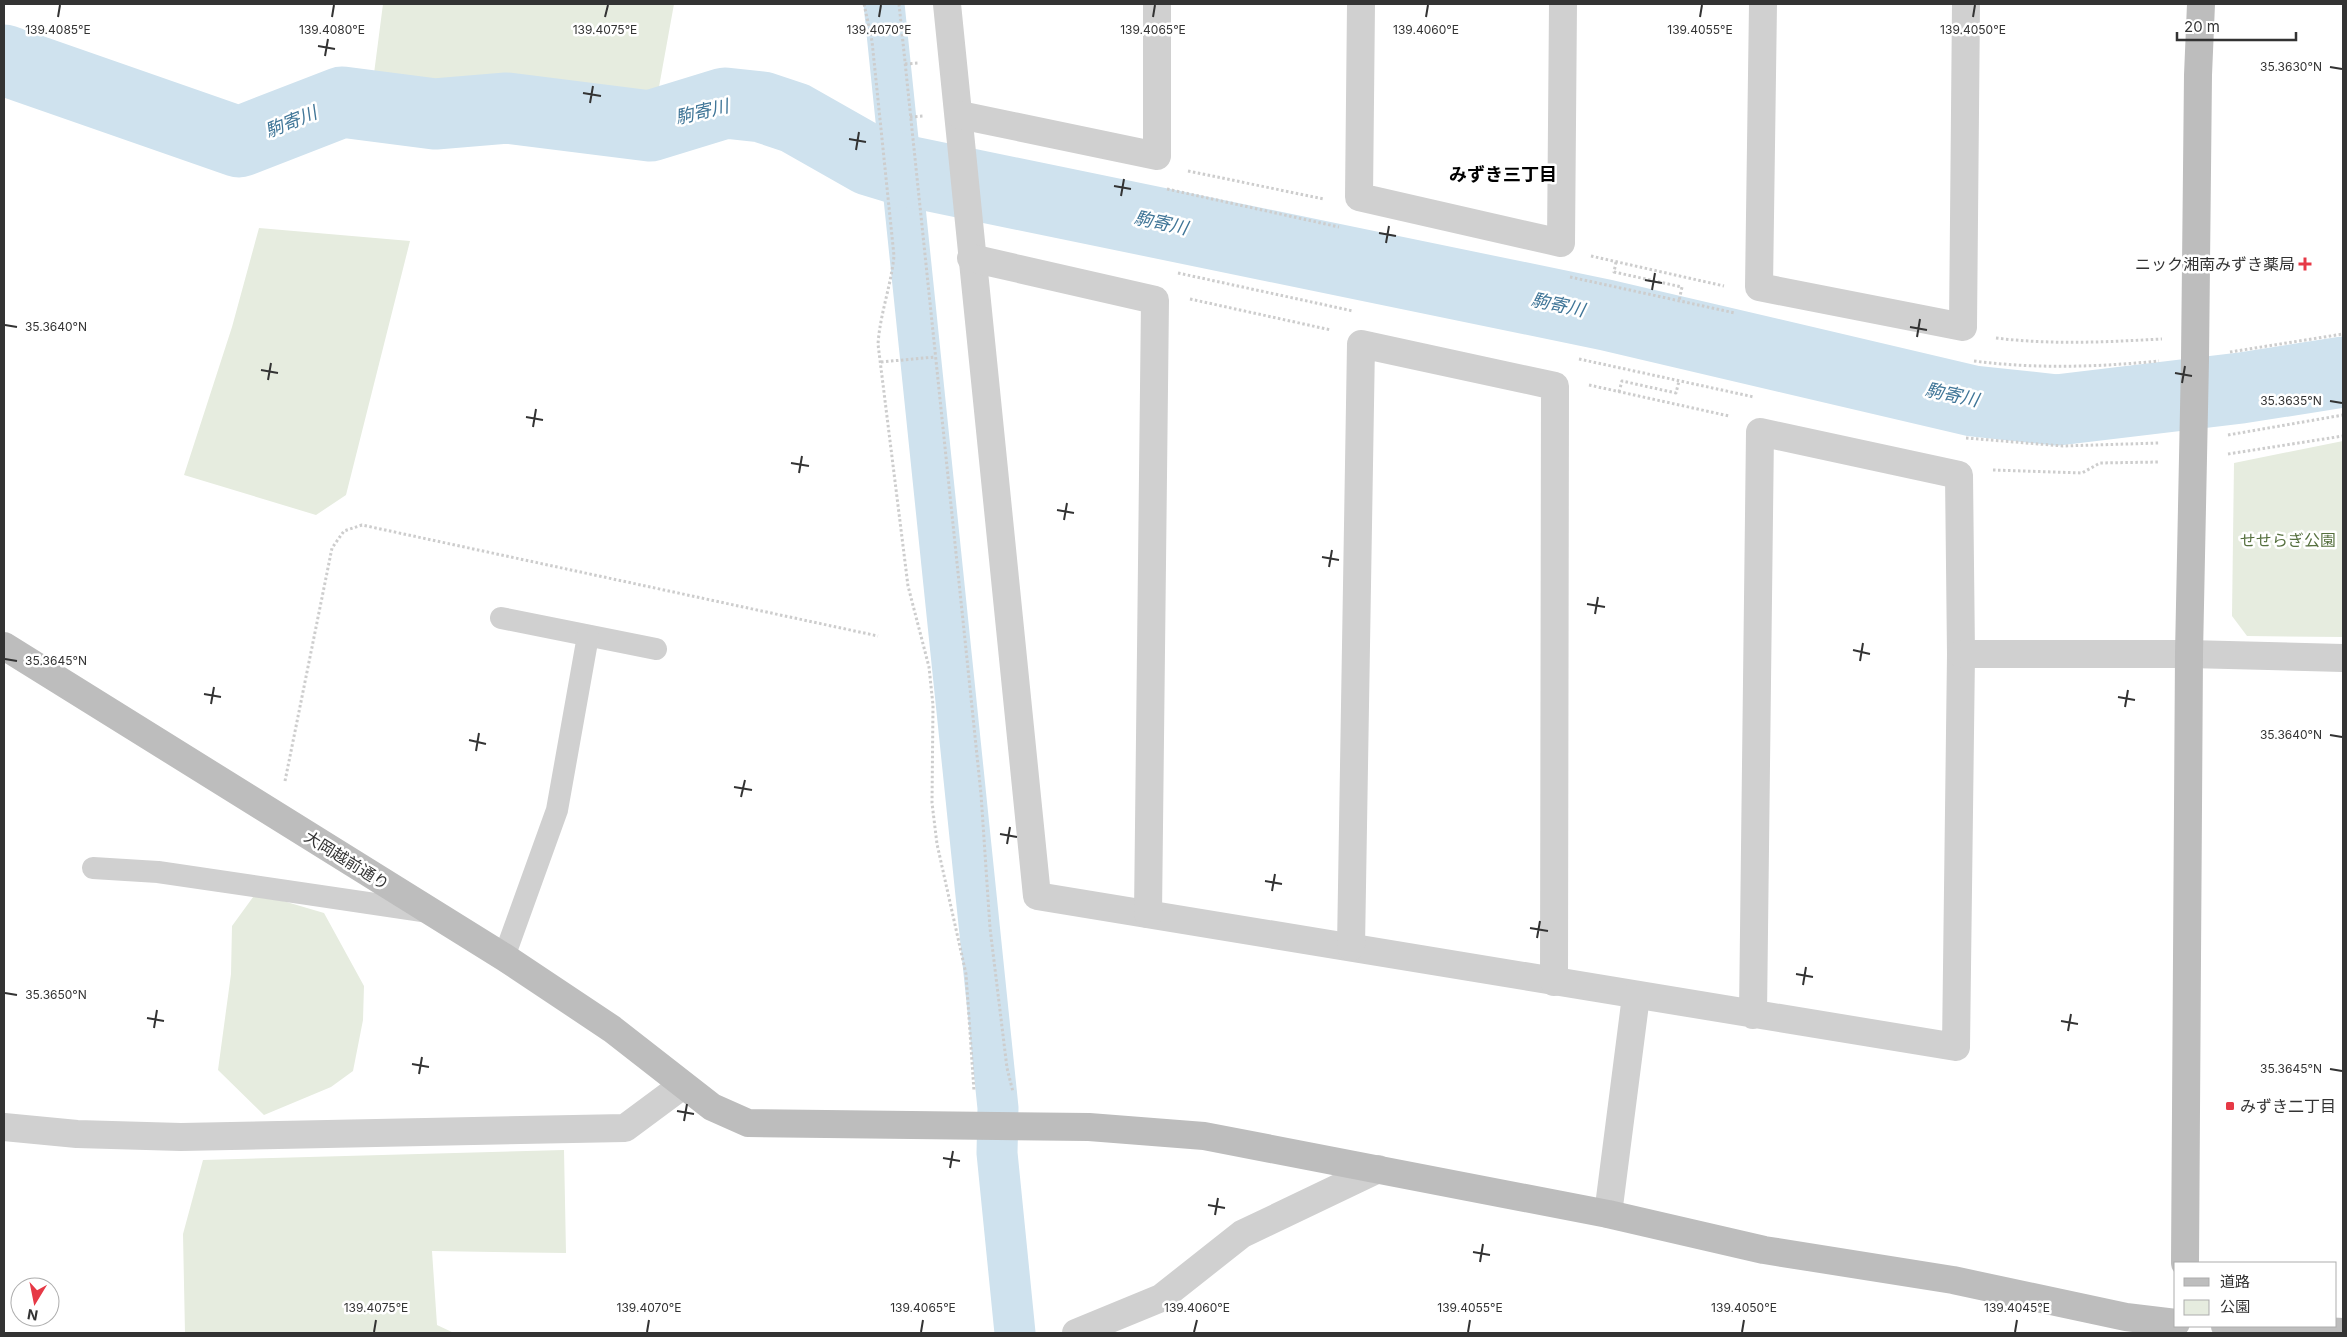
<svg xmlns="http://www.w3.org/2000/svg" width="2347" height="1337" viewBox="0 0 2347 1337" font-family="Inter,'Noto Sans JP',sans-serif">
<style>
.green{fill:#e6ecdf}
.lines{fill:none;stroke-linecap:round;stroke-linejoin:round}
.canal{stroke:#cfe2ee;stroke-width:41}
.river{stroke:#cfe2ee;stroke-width:71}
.path{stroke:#cdcdcd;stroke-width:3;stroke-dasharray:2.5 2.5;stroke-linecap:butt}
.lane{stroke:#d0d0d0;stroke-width:22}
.street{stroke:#d0d0d0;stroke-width:28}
.secondary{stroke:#bdbdbd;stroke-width:28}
.ticks{fill:none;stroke:#333;stroke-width:2}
.poi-dot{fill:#e63946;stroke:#fff;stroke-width:2}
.labels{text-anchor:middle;stroke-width:5;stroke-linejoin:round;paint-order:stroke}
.poi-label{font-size:16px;fill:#333;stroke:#fff;text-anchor:end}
.park-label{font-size:16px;fill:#56703f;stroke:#fff}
.street-label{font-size:16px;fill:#333;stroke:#fff}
.water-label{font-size:18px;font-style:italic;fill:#3f7597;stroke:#fff}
.neighbourhood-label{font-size:18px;font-weight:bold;fill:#000;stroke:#fff}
.ticks-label{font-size:12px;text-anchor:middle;fill:#333;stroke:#fff;stroke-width:5;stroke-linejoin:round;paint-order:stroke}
</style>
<rect width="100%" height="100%" fill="#fff"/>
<g class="green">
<path d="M383 4H674L655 109 502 92 434 97 372 89Z"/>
<path d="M259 228 410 241 346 495 316 515 184 475 232 327Z"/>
<path d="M2343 441V637L2247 636 2232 616 2234 463Z"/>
<path d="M256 893 324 913 364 986 363 1020 353 1071 331 1087 264 1115 218 1070 231 974 232 926Z"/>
<path d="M564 1150 566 1253 432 1251 437 1325 454 1333H185L183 1234 203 1160Z"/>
</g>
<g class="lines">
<path class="canal" d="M884 4 998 1108 997 1153 1015 1333"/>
<path class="river" d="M4 60 239 142 342 102 435 114 507 108 650 126 725 103 762 107 795 118 869 160 902 170 1606 315 1973 401 2057 410 2241 388 2343 372"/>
<g class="path">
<path d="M864 4 872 41 894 256C891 286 880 314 878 344L908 586 929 667 933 705 932 803 937 844 966 974 974 1091"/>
<path d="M899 4 981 794 990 928 1007 1068 1013 1092"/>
<path d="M905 64 919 63"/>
<path d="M910 117 924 116"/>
<path d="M1188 171 1324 199"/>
<path d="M1167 189 1339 227"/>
<path d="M1591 256 1724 286"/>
<path d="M1616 262 1614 272 1682 287 1679 301"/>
<path d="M1178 273 1353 311"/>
<path d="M1570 277 1735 313"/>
<path d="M1190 299 1331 330"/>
<path d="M1996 338C2052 345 2106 342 2162 339"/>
<path d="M2230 352 2343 334"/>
<path d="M1579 359 1754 397"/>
<path d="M1974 361C2036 369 2097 367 2159 361"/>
<path d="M881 362 935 357"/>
<path d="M1589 385 1729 416"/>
<path d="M1619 392 1622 381 1676 393 1679 381"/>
<path d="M2228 435 2343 415"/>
<path d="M1966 438 2063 446 2159 443"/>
<path d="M2228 454 2343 436"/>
<path d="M1993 470 2082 473 2100 463 2159 462"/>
<path d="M285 781 332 548 344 531 362 525 878 636"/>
</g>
<g class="lane">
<path d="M501 618 656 649"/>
<path d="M93 868 158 872 429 912"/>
<path d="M504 957 557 810 588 636"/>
</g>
<g class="street">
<path d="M947 4 1037 896 1956 1047 1961 654 1959 475 1760 432 1753 1015"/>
<path d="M1361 4 1359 197 1561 243 1563 4"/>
<path d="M1763 4 1759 287 1963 327 1966 4"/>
<path d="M960 115 1157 156V4"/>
<path d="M971 258 1155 300 1148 914"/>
<path d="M1961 654H2189L2343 658"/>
<path d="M1351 947 1361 344 1555 386 1554 982"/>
<path d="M4 1127 77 1134 181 1137 625 1128 683 1085"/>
<path d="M1608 1214 1636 996"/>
<path d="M1076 1333 1161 1298 1242 1234 1378 1169"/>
</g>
<g class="secondary">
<path d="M4 646 504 957 612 1029 712 1107 748 1123 1089 1127 1204 1136 1608 1214 1764 1250 1953 1280 2126 1317 2176 1323"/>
<path d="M2185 1263 2189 654 2195 360 2198 75 2201 4"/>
<path d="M2225 1326 2343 1332"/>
</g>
</g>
<path class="ticks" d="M58 17 60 5M332 17 334 5M605 17 608 5M879 17 881 5M1153 17 1155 5M1426 17 1428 5M1700 17 1702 5M1973 17 1975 5M318 46 335 49M325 56 328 39M2330 67 2342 69M583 93 601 96M590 103 593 86M849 139 866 142M856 150 859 132M1114 186 1131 189M1121 196 1124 179M1379 233 1396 236M1386 243 1389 226M1645 280 1662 283M1652 290 1655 273M5 325 17 327M1910 327 1927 330M1917 337 1920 319M261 370 278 373M2175 373 2192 376M268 380 271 363M2182 383 2185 366M2330 401 2342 403M526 417 543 420M533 427 536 409M791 463 809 466M799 473 802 456M1057 510 1074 513M1064 520 1067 503M1322 557 1339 560M1329 567 1332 550M1587 604 1605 607M1595 614 1598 597M1853 650 1870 654M5 659 17 661M1860 661 1863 643M204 694 221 697M2118 697 2135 700M211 704 214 687M2125 707 2128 690M2330 735 2342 737M469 740 486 744M476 751 479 733M734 787 752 790M741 797 745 780M1000 834 1017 837M1007 844 1010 827M1265 881 1282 884M1272 891 1275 874M1530 928 1548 931M1537 938 1540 921M1796 974 1813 977M1803 985 1806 967M5 993 17 995M147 1018 164 1021M2061 1021 2078 1024M154 1028 157 1010M2068 1031 2071 1014M412 1064 429 1067M2330 1069 2342 1071M419 1074 422 1057M677 1111 694 1114M684 1121 687 1104M943 1158 960 1161M950 1168 953 1151M1208 1205 1225 1208M1215 1215 1218 1198M1473 1252 1490 1255M1480 1262 1483 1244M374 1332 376 1320M647 1332 649 1320M921 1332 923 1320M1194 1332 1197 1320M1468 1332 1470 1320M1742 1332 1744 1320M2015 1332 2017 1320"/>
<g class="poi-dot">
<path d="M2302.5 256.5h5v5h5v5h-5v5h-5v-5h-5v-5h5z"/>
<rect x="2225" y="1101" width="10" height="10" rx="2.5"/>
</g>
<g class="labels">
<g class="poi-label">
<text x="2295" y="270">ニック湘南みずき薬局</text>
<text x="2240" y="1112" text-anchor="start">みずき二丁目</text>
</g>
<g class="park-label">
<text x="2288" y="546">せせらぎ公園</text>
</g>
<g class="street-label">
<text transform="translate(347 860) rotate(32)" y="6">大岡越前通り</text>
</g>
<g class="water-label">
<text transform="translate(702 112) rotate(-13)" y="6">駒寄川</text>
<text transform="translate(291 122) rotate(-22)" y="6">駒寄川</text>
<text transform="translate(1161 223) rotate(12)" y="6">駒寄川</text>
<text transform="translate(1558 305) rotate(12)" y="6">駒寄川</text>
<text transform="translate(1952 395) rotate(12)" y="6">駒寄川</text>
</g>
<g class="neighbourhood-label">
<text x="1503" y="181">みずき三丁目</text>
</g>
</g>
<g class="ticks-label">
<text x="58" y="34">139.4085°E</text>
<text x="332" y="34">139.4080°E</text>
<text x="605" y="34">139.4075°E</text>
<text x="879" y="34">139.4070°E</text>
<text x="1153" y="34">139.4065°E</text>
<text x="1426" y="34">139.4060°E</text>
<text x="1700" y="34">139.4055°E</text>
<text x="1973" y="34">139.4050°E</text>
<text x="2291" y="71">35.3630°N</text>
<text x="56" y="331">35.3640°N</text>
<text x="2291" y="405">35.3635°N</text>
<text x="56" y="665">35.3645°N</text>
<text x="2291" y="739">35.3640°N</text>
<text x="56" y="999">35.3650°N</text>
<text x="2291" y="1073">35.3645°N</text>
<text x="376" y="1312">139.4075°E</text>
<text x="649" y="1312">139.4070°E</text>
<text x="923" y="1312">139.4065°E</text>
<text x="1197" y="1312">139.4060°E</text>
<text x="1470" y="1312">139.4055°E</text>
<text x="1744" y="1312">139.4050°E</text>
<text x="2017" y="1312">139.4045°E</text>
</g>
<rect width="2347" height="1337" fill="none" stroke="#333333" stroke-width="10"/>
<rect x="2174" y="1262" width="162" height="65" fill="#ffffff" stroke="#adadad"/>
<rect x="2184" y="1278" width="25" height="8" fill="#bdbdbd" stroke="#adadad"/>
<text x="2220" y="1287" font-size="15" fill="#333333">道路</text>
<rect x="2184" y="1300" width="25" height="15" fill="#e6ecdf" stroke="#adadad"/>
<text x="2220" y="1312" font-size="15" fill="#333333">公園</text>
<g transform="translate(35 1302) rotate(190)"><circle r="24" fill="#ffffff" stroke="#adadad"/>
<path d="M0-4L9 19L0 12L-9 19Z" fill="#e63946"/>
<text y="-8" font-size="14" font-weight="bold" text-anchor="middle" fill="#333333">N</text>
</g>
<path d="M2177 32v8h119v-8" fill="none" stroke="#333333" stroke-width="2.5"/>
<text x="2184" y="32" font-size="15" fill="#333333" stroke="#ffffff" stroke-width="4" paint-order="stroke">20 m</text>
</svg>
